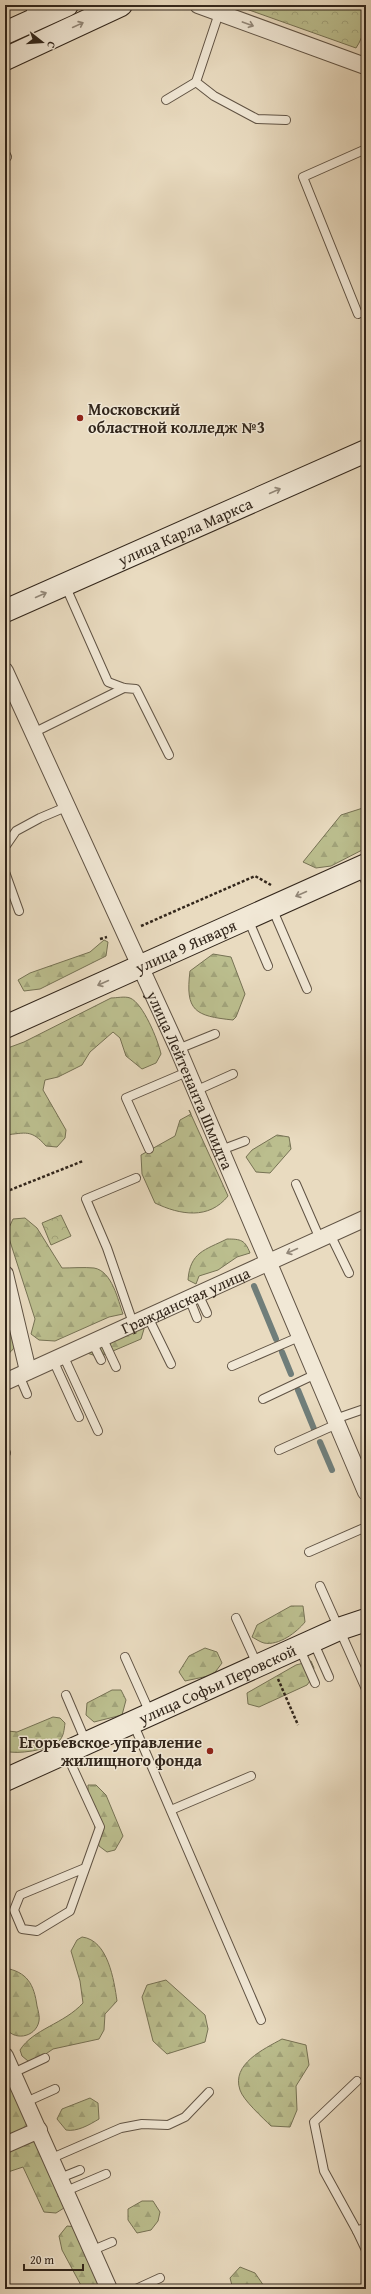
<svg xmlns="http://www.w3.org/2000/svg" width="371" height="2294" viewBox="0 0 371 2294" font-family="'Gentium Book Plus',serif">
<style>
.forest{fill:url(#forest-firs);stroke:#767254}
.park{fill:url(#park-crowns);stroke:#767254}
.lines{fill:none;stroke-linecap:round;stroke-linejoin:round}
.stream{stroke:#707e7a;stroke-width:6}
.lane-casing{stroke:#605344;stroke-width:10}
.street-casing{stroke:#605344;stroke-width:18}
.secondary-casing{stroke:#32261b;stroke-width:24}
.path{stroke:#32261b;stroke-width:2.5;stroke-dasharray:3 2;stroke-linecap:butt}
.lane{stroke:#f1e8d6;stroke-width:8}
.street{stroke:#f1e8d6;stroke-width:16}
.secondary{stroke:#f1e8d6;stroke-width:22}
.oneway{stroke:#928778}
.poi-dot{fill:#8f2418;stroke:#f1e8d6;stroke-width:1.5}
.labels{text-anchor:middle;stroke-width:3;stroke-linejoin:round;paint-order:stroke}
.poi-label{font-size:16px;font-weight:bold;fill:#32261b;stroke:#f1e8d6;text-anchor:start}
.street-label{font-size:16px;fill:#32261b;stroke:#f1e8d6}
</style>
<defs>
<pattern id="forest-firs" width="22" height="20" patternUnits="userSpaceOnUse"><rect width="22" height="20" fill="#bbbe8e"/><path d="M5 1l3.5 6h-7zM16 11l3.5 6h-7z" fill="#a1a37a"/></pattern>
<pattern id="park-crowns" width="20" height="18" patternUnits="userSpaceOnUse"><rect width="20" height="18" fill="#bbbe8e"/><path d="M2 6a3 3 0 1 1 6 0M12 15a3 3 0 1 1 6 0" fill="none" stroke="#a1a37a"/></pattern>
</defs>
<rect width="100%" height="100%" fill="#e9dbc0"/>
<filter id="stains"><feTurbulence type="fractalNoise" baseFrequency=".005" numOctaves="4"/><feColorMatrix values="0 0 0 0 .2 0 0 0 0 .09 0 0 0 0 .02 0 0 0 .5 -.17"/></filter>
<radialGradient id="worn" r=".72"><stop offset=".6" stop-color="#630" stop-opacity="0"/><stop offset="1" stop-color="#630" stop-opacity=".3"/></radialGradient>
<g class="forest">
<path d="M366 807V848L331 866 316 868 303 862 341 815Z"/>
<path d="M104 940 108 942 106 956 40 989 24 991 18 980 30 973 90 952Z"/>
<path d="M213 954 231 957 245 994 236 1017 233 1020C195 1016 185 1011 190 971Z"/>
<path d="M111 998C116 998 125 996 130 998 143 1003 158 1040 161 1054L156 1063 142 1069 126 1056 120 1038 113 1032 90 1052 82 1065 58 1077 45 1080 43 1090 66 1130 65 1138 57 1147 46 1146C31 1129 26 1133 5 1135V1049L24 1042Z"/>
<path d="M189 1110 228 1196C209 1220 180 1215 155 1203L142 1174 141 1155 175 1136 180 1120 191 1114Z"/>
<path d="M277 1135 289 1137 291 1149 270 1173 256 1172 246 1157 252 1150Z"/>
<path d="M25 1218 37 1228 62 1268C72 1268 84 1267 94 1268 112 1271 118 1300 123 1314L109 1317 55 1341 39 1340 31 1334 35 1319 7 1232 13 1219Z"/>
<path d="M227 1239C241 1239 245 1240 250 1253L237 1257 218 1270 199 1276 196 1284 188 1280C190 1252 205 1250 227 1239Z"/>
<path d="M140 1320 144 1329 141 1339 99 1357 87 1353Z"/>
<path d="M5 1327 16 1331C18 1343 15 1350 5 1356Z"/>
<path d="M291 1606H303L305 1622C297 1632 279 1646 264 1643 260 1642 256 1639 252 1637L257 1625Z"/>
<path d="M205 1648 217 1652 222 1663 213 1675 185 1681 179 1672 189 1656Z"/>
<path d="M311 1661 314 1668 310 1681 307 1685 259 1707 248 1704 247 1693 296 1665Z"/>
<path d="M112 1690H121L126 1700 122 1715 94 1722 86 1715 87 1703Z"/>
<path d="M53 1717 60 1718 65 1723C64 1730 64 1736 59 1741 49 1750 17 1755 5 1751V1725L8 1731 17 1732Z"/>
<path d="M88 1785H96L106 1795 123 1836 115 1850 107 1852 99 1846 88 1796Z"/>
<path d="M82 1937C108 1940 114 1980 117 2001L105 2014 104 2030 99 2039 53 2049 37 2060 28 2061 22 2056 20 2050C33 2029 64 2024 83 2003L80 1981 71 1951 77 1940Z"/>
<path d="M5 1968C27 1972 34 1984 37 2006 38 2010 40 2017 39 2021 36 2038 12 2042 5 2026Z"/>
<path d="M166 1980 205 2015 208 2029 205 2042 167 2054 153 2041 142 1997 147 1985Z"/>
<path d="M282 2039 306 2045 309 2065 296 2086 297 2110 290 2127 271 2126C263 2118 243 2100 240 2090 231 2064 264 2049 282 2039Z"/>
<path d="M5 2068 30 2115 31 2139C45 2153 66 2188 64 2208L56 2213 44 2212 23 2167 5 2173Z"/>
<path d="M90 2098 98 2103 99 2119C89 2125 77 2132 66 2130L57 2119 62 2109Z"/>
<path d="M142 2201H153L160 2212 158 2221 151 2230 137 2233 128 2220V2209Z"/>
<path d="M67 2226 78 2227 102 2285 98 2289H83L62 2250 59 2236Z"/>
<path d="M240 2267 255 2273 266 2289H233L230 2278Z"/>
</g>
<g class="park">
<path d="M235 5H366C366 20 365 35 356 48Z"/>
<path d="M61 1215 71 1236 51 1245 42 1223Z"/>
</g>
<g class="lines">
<g class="stream">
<path d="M254 1286 276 1339"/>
<path d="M282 1352 291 1374"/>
<path d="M298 1390 314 1429"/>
<path d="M320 1442 332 1470"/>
</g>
<defs>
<g id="lane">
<path d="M29 5 35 19"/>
<path d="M219 13 196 82 214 96 257 119 286 120"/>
<path d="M166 100 196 82"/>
<path d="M5 153 7 157"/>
<path d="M358 314 303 177 366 149"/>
<path d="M65 585 108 682 124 688 136 689 169 755"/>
<path d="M33 733 124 688"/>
<path d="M5 847 16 831 40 818 66 807"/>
<path d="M359 868 366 882"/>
<path d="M5 872 19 911"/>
<path d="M272 908 307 989"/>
<path d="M248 919 268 966"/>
<path d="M178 1049 215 1034"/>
<path d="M195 1091 233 1074"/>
<path d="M149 1149 126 1098 187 1072"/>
<path d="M221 1150 245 1141"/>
<path d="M296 1184 320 1239"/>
<path d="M330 1234 349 1273"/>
<path d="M198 1294 207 1313"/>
<path d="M189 1298 197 1318"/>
<path d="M148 1317 171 1364"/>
<path d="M133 1323 107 1248 86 1199 136 1178"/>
<path d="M102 1337 116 1367"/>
<path d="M92 1342 101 1360"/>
<path d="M63 1355 98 1431"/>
<path d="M53 1360 79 1417"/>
<path d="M232 1366 299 1337"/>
<path d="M19 1375 27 1394"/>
<path d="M263 1399 316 1374"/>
<path d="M335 1419 364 1409"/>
<path d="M279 1450 337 1424"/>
<path d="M5 1451 6 1453"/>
<path d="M309 1552 366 1527"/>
<path d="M320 1586 366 1689"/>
<path d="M236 1618 257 1664"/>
<path d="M313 1641 329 1677"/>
<path d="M299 1647 315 1683"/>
<path d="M125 1657 150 1713"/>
<path d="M66 1695 86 1742"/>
<path d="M133 1723 261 2020"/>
<path d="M66 1753 100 1827 70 1911 37 1931 22 1929 14 1910 20 1895 85 1868"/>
<path d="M171 1810 251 1776"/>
<path d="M13 2073 45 2058"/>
<path d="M357 2081 314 2122 324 2171 357 2231"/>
<path d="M26 2102 55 2089"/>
<path d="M52 2158 121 2128 142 2124 168 2125 185 2117 209 2092"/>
<path d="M60 2178 80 2170"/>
<path d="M66 2191 106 2174"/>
<path d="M366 2227 357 2231 366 2250"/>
<path d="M93 2250 112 2242"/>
<path d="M136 2289 160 2278"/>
</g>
<g id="street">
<path d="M198 5 365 66 366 63"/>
<path id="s1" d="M5 671 178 1049 366 1492"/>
<path d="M5 1274 28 1371"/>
<path id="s2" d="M5 1382 366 1218"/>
<path d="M5 2056 109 2289"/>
<path d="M5 2145 39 2130"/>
</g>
<g id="secondary">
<path d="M5 33 67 5"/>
<path d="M5 59 121 5"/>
<path id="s3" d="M5 611 366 451"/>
<path id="s4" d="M5 1027 366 865"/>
<path id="s5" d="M5 1780 339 1629 366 1620"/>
</g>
</defs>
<use href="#lane" class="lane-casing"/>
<use href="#street" class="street-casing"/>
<use href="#secondary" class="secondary-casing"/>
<g class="path">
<path d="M141 926 255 876 271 885"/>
<path d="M100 939 107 937"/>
<path d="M5 1192 83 1161"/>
<path d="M278 1679 298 1725"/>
</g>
<use href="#lane" class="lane"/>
<use href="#street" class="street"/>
<use href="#secondary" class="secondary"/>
</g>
<defs><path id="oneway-shaft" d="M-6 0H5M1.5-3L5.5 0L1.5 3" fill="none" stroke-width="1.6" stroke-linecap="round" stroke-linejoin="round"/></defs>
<g class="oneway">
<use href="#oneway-shaft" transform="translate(248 24) rotate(20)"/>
<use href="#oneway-shaft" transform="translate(78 25) rotate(-25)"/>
<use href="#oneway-shaft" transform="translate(275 491) rotate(-24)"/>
<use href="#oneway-shaft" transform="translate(41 595) rotate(-24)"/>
<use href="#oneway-shaft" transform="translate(301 894) rotate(156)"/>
<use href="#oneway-shaft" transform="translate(103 983) rotate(156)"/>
<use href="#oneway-shaft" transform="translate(292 1251) rotate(156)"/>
</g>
<g class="poi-dot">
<circle cx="80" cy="418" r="4"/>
<circle cx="210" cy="1751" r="4"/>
</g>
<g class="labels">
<g class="poi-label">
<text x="88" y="415">Московский<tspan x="88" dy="18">областной колледж №3</tspan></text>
<text x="202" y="1748" text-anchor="end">Егорьевское управление<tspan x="202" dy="18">жилищного фонда</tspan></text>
</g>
<g class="street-label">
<text dy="6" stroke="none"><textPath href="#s3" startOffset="197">улица Карла Маркса</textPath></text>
<text dy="6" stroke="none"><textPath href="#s4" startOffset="198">улица 9 Января</textPath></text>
<text dy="6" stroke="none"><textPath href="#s1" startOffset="449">улица Лейтенанта Шмидта</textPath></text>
<text dy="6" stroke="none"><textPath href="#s2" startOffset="198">Гражданская улица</textPath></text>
<text dy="6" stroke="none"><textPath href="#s5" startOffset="233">улица Софьи Перовской</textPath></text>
</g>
</g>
<rect width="371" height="2294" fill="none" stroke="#e9dbc0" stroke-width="20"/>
<rect x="6" y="6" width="359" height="2282" fill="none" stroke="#32261b" stroke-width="2"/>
<rect x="10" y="10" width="351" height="2274" fill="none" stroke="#32261b"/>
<g transform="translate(42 42) rotate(107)" stroke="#f1e8d6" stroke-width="3" paint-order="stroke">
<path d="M0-3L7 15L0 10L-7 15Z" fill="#32261b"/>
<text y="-6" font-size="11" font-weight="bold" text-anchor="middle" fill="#32261b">С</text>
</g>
<path d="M24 2264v6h59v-6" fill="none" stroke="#32261b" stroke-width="2"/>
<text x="30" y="2264" font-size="12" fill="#32261b" stroke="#f1e8d6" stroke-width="3" paint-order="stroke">20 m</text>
<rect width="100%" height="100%" filter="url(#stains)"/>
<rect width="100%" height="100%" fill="url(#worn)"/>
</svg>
